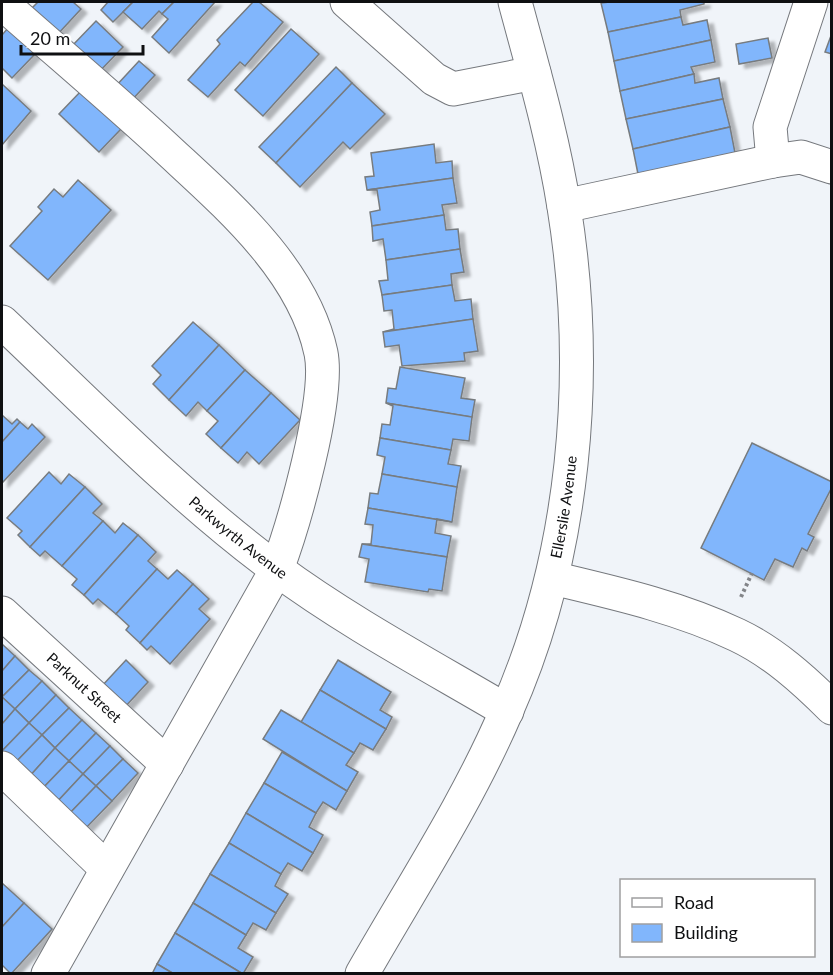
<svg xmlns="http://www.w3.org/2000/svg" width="833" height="975" viewBox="0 0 833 975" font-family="Lato,sans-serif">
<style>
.building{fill:#81b6fc;stroke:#777b7f;stroke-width:1.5;filter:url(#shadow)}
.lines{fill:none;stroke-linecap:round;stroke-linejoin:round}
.minor-casing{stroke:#75787d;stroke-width:35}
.path{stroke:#838589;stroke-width:4;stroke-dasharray:3 3;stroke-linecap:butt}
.minor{stroke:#fff;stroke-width:33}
.labels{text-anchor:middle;stroke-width:4.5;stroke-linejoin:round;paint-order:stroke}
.street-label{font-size:15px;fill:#0f1012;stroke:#fff}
</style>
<defs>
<filter id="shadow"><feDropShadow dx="6" dy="4" stdDeviation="1.5" flood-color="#0004"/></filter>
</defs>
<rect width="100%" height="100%" fill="#f0f4f9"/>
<g class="building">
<path d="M38 2H73L81 9 57 35 30 10Z"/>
<path d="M108 2H133L113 22 101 10Z"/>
<path d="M133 2H174L162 14 159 11 142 29 123 12Z"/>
<path d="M174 2H215L169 53 152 37 168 19 162 14Z"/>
<path d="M253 2H259L283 22 245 66 240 62 208 97 188 80 220 44 217 40Z"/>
<path d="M610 2H704V4L680 10 681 17 608 32 601 3Z"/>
<path d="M681 17 683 25 707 20 711 40 614 61 608 32Z"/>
<path d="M96 21 123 47 99 72 72 46Z"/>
<path d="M8 28 35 54 12 78 2 68V35Z"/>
<path d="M291 29 319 54 263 116 235 90Z"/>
<path d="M832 33V54L825 52Z"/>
<path d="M768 38 772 58 739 64 736 44Z"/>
<path d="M711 40 715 62 691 67 694 74 620 91 614 61Z"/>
<path d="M139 61 155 75 131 101 115 87Z"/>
<path d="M336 67 352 83 276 163 259 147Z"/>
<path d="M694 74 695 83 719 78 723 99 626 119 620 91Z"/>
<path d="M352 83 385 114 350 149 343 142 300 187 276 163Z"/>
<path d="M2 84 31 111 2 145Z"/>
<path d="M81 91 121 129 99 152 59 114Z"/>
<path d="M723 99 730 127 633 149 626 119Z"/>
<path d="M730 127 736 158 639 179 633 149Z"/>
<path d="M434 144 436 163 452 161 453 178 367 190 365 177 374 176 371 153Z"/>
<path d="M453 178 457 203 442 205 444 215 372 226 370 212 380 210 377 190H367Z"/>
<path d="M78 180 111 210 48 280 10 246 42 211 38 207 54 189 63 197Z"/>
<path d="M444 215 446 230 458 229 460 249 386 260 383 239 373 241 372 226Z"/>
<path d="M460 249 464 272 451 274 452 285 382 295 379 281 388 280 386 260Z"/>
<path d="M452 285 455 301 471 299 473 319 383 332 394 329 392 310 384 311 382 295Z"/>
<path d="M473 319 478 351 464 353 465 361 402 366 399 345 385 347 383 332Z"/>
<path d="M193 322 219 345 169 400 153 384 161 375 152 366Z"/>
<path d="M219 345 245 370 207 411 198 402 186 416 169 400Z"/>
<path d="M400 367 465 378 461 398 475 400 472 417 386 403 388 388 396 389Z"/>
<path d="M245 370 271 393 221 448 206 434 218 421 207 411Z"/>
<path d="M271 393 300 420 259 464 247 452 238 463 221 448Z"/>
<path d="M386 403 472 417 469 441 453 439 451 450 380 438 382 424 390 425 393 406Z"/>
<path d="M2 415 12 424 17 419 20 422 2 442Z"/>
<path d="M20 422 28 429 32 424 45 437 2 483V442Z"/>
<path d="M380 438 451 450 448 464 461 466 457 487 382 474 385 457 377 455Z"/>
<path d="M752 443 832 482V487L808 534 814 537 807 551 802 548 793 567 775 559 764 580 701 548Z"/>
<path d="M49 472 61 484 69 474 85 487 30 547 18 535 22 531 7 518Z"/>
<path d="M382 474 457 487 452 522 368 508 370 493 378 494Z"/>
<path d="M85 487 102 504 93 513 103 521 62 566 45 551 40 556 30 547Z"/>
<path d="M368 508 452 522 437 519 435 533 451 536 447 557 362 544H371L373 525 365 524Z"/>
<path d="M103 521 115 533 123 523 138 535 84 595 72 585 77 579 62 566Z"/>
<path d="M138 535 156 552 148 561 157 569 116 614 98 599 93 604 84 595Z"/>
<path d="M362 544 447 557 442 591 429 589 428 592 365 582 369 559 359 557Z"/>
<path d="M157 569 168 579 177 570 193 584 140 643 126 630 129 626 116 614Z"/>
<path d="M193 584 209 599 199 609 210 619 170 664 151 646 147 650 140 643Z"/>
<path d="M2 644 15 656 2 671Z"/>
<path d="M15 656 29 670 2 697V671Z"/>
<path d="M126 660 148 682 124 708 101 687Z"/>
<path d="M338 660 391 692 380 710 392 717 386 729 320 690Z"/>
<path d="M29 670 42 681 15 709 2 697Z"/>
<path d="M42 681 56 695 29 723 15 709Z"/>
<path d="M320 690 386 729 373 750 360 743 354 753 301 722Z"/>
<path d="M56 695 69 708 42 735 29 723Z"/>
<path d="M2 697 15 709 2 724Z"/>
<path d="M69 708 82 720 55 748 42 735Z"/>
<path d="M15 709 29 723 2 751V724Z"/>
<path d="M281 710 354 753 346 765 358 772 347 791 263 739Z"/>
<path d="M82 720 96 733 69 761 55 748Z"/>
<path d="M29 723 42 735 14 764 2 751Z"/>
<path d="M96 733 110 746 83 774 69 761Z"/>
<path d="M42 735 55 748 29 777 14 764Z"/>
<path d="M110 746 123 759 96 786 83 774Z"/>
<path d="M55 748 69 761 42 789 29 777Z"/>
<path d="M282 752 347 791 336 810 323 802 316 813 264 783Z"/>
<path d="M123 759 138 773 112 801 96 786Z"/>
<path d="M69 761 83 774 56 803 42 789Z"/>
<path d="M83 774 96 786 68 815 56 803Z"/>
<path d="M264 783 316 813 309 827 323 835 313 853 246 813Z"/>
<path d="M96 786 112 801 84 830 68 815Z"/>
<path d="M246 813 313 853 302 871 288 863 281 874 229 843Z"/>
<path d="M229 843 281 874 275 886 288 894 276 913 210 874Z"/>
<path d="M210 874 276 913 266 930 253 923 246 935 193 903Z"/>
<path d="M2 883 24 903 2 927Z"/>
<path d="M24 903 52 929 11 974 2 965V927Z"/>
<path d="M193 903 246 935 238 948 253 957 243 974 175 933Z"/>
<path d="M175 933 243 974H174L157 964Z"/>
<path d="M157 964 174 974H152Z"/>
</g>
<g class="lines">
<defs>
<g id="minor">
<path d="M347 2 434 79 453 89 534 73"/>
<path d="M2 3C56 51 112 98 165 147 225 203 303 268 321 353 330 398 294 524 277 569L48 974"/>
<path d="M773 161 770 127 811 2"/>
<path d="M564 206 773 161 801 157 832 167"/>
<path id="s1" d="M2 322C91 406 177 495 275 568 348 622 429 665 507 711"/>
<path d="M552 578C615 593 678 607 737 635 773 652 804 680 832 708"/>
<path id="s2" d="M2 613 167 764"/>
<path d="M2 768 107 869"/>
<path id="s3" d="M362 974C411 888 467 803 506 712 575 557 591 374 564 207 553 137 533 69 515 2"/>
</g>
</defs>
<use href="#minor" class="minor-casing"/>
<path class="path" d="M741 597 752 573"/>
<use href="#minor" class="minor"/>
</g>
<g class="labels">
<g class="street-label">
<text dy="5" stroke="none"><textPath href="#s3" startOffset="513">Ellerslie Avenue</textPath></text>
<text dy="5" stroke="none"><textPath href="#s1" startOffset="320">Parkwyrth Avenue</textPath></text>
<text dy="5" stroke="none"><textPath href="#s2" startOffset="111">Parknut Street</textPath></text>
</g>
</g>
<rect width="833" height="975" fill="none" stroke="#0f1012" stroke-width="6"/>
<rect x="620" y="879" width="195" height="78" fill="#ffffff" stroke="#9f9fa0" stroke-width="1.5"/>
<rect x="632" y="898" width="30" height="9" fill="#ffffff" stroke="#9f9fa0" stroke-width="1.5"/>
<text x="674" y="909" font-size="18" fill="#0f1012">Road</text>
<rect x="632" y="924" width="30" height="18" fill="#81b6fc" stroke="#9f9fa0" stroke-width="1.5"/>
<text x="674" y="939" font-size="18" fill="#0f1012">Building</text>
<path d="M21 45v9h122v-9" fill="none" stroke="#0f1012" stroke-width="3"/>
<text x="30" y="45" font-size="18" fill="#0f1012" stroke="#ffffff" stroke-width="4.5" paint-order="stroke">20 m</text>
</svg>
